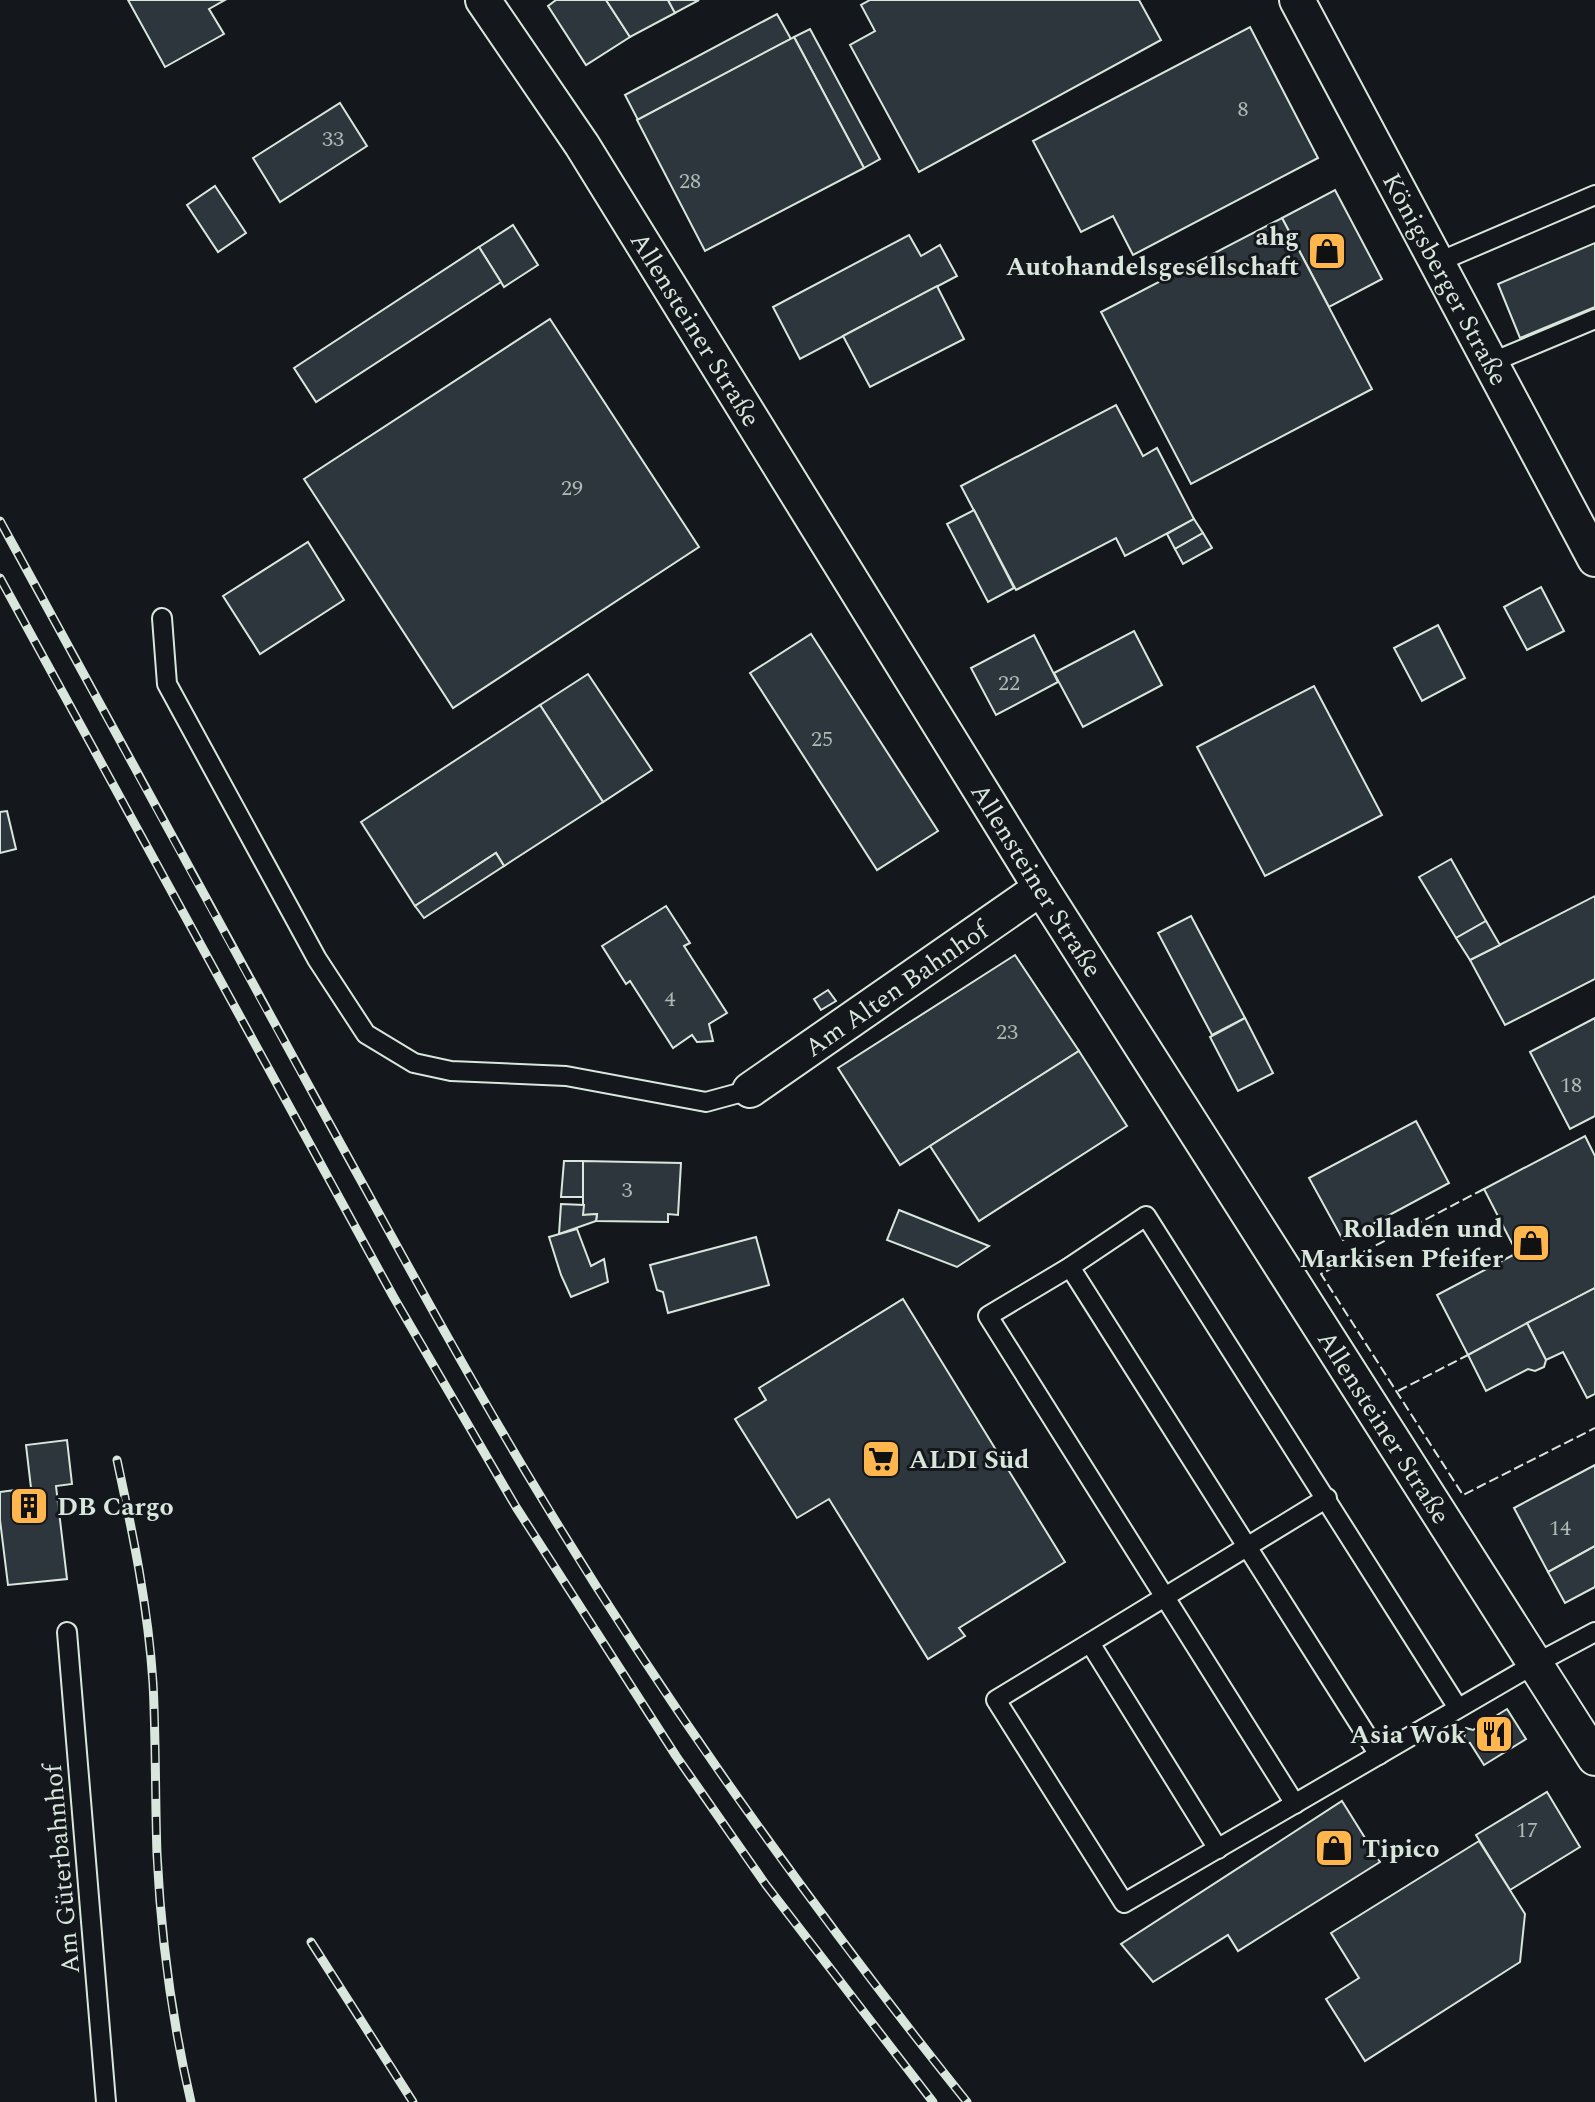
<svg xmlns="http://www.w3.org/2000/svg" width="1595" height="2102" viewBox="0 0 1595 2102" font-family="Spectral,serif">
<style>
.building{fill:#2c363c;stroke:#d8e6dc;stroke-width:2}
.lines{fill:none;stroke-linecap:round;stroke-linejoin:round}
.lane-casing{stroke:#d8e6dc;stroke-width:22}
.street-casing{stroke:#d8e6dc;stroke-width:38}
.lane{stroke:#14181c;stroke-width:18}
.street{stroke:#14181c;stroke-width:34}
.rail-casing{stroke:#d8e6dc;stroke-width:9}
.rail{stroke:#14181c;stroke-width:6;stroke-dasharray:18;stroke-linecap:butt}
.fence{stroke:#d8e6dc;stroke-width:2;stroke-dasharray:10 4;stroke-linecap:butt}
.labels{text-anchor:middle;stroke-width:6;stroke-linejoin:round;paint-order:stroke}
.number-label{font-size:22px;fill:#adbab4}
.poi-label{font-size:26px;font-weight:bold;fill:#d8e6dc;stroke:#14181c;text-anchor:end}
.street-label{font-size:26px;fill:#d8e6dc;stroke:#14181c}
</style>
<rect width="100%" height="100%" fill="#14181c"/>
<g class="building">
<path d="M128 0H225L209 9 224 34 165 67Z"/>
<path d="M556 0H606L630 37 586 65 548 6Z"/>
<path d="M606 0H668L675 13 630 37Z"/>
<path d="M668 0H699L675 13Z"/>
<path d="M870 0H1139L1161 40 919 172 850 45 875 31 861 5Z"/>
<path d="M777 14 791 39 638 120 625 95Z"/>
<path d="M1250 27 1318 158 1133 255 1113 216 1081 232 1033 141Z"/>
<path d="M810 29 880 159 864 168 794 37Z"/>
<path d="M794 37 864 168 705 251 637 120Z"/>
<path d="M340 103 367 146 280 202 253 158Z"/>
<path d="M215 186 246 233 218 252 187 205Z"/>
<path d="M1335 190 1382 279 1329 307 1282 218Z"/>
<path d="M1282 218 1372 389 1191 484 1101 312Z"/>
<path d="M513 225 538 265 504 287 479 247Z"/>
<path d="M909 235 921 256 940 245 957 276 800 359 773 307Z"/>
<path d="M1595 243V307L1520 338 1498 284Z"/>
<path d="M479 247 501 282 316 402 294 368Z"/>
<path d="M937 286 964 339 870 387 843 336Z"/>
<path d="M550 319 699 547 453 708 304 479Z"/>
<path d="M1116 405 1143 456 1157 448 1194 519 1125 556 1116 538 1016 590 961 486Z"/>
<path d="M974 510 1014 588 988 602 947 524Z"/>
<path d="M1194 519 1203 533 1175 549 1167 534Z"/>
<path d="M1203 533 1212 548 1183 564 1175 549Z"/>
<path d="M308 542 344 600 260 654 223 596Z"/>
<path d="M1541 587 1564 631 1527 650 1504 607Z"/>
<path d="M1438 625 1465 678 1422 701 1394 648Z"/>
<path d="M1134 631 1162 685 1083 727 1054 673Z"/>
<path d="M811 634 938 831 877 870 750 673Z"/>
<path d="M1034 635 1058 682 996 715 971 668Z"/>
<path d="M588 674 652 770 603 802 540 705Z"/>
<path d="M1314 686 1382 815 1265 876 1197 747Z"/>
<path d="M540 705 603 802 504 866 496 853 415 906 361 822Z"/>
<path d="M7 811 16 849 0 853V812Z"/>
<path d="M496 853 504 866 424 918 415 906Z"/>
<path d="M1451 859 1486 921 1456 938 1419 877Z"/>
<path d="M1595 896V979L1505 1025 1470 960Z"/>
<path d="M666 906 690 943 684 946 727 1013 709 1024 713 1041 697 1042 692 1035 673 1048 630 981 626 984 602 946Z"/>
<path d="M1191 916 1245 1018 1212 1035 1158 933Z"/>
<path d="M1486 921 1500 945 1470 960 1456 938Z"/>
<path d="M1015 955 1079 1051 900 1165 838 1068Z"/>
<path d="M828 990 836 1001 821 1010 814 999Z"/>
<path d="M1245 1018 1273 1073 1238 1091 1210 1037Z"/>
<path d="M1595 1018V1116L1570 1129 1530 1052Z"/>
<path d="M1079 1051 1127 1126 979 1221 930 1146Z"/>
<path d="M1416 1121 1449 1183 1343 1240 1309 1178Z"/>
<path d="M1585 1136 1595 1156V1288L1468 1355 1437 1295 1517 1253 1484 1189Z"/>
<path d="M564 1161H583L584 1197H561Z"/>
<path d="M583 1161 681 1163 678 1215 668 1214V1222L596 1221 597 1214 583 1215Z"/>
<path d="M561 1204 584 1205 583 1215 597 1214 596 1221 559 1234Z"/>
<path d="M899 1210 989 1246 957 1267 887 1240Z"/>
<path d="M577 1229 591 1266 604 1259 608 1282 571 1297 561 1275 549 1237Z"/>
<path d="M756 1237 769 1285 668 1313 663 1292 657 1290 650 1265Z"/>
<path d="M1595 1288V1394L1587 1398 1563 1352 1546 1360 1527 1323Z"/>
<path d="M903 1299 1065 1562 959 1628 965 1636 928 1659 829 1499 797 1518 735 1419 766 1400 759 1388Z"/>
<path d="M1527 1323 1546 1360 1544 1367 1535 1371 1528 1369 1486 1391 1468 1355Z"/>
<path d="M67 1440 72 1484 56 1486 67 1579 8 1585 0 1520V1492L31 1488 26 1445Z"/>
<path d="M1595 1465V1546L1548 1572 1514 1508Z"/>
<path d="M1595 1546V1587L1565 1603 1548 1572Z"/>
<path d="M1507 1709 1526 1739 1484 1765 1470 1743 1463 1742 1466 1728 1473 1730Z"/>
<path d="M1547 1792 1580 1847 1510 1890 1476 1835Z"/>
<path d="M1342 1801 1380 1862 1238 1951 1228 1935 1153 1982 1121 1944Z"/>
<path d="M1479 1841 1525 1914 1520 1962 1365 2061 1326 1999 1359 1978 1331 1933Z"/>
</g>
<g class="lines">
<defs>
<g id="lane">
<path d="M1436 263 1595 195"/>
<path d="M1490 363 1595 319"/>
<path d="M162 618 167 684 317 959 366 1034 414 1063 451 1071 566 1076 706 1102 750 1090"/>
<path d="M1070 1267 1379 1755"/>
<path d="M1327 1498 996 1700 1124 1903 1533 1665 1595 1632"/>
<path d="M67 1632 106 2102"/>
<path d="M1090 1643 1218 1849"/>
<path d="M1295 1804 988 1316 1070 1267 1146 1216 1458 1708"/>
</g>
<g id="street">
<path id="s1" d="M483 0 582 145 1041 888 1595 1758"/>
<path id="s2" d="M1297 0 1595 559"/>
<path id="s3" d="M750 1090 1041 888"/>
</g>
</defs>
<use href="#lane" class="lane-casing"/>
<use href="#street" class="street-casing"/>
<use href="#lane" class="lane"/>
<use href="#street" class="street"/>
<defs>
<g id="rail">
<path d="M0 521C109 720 217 920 327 1119 396 1244 464 1370 538 1492 666 1705 812 1908 967 2102"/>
<path d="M0 578 393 1296 516 1507 676 1756 766 1885 933 2102"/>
<path d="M117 1460C133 1534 148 1607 153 1683 156 1740 155 1797 157 1854 161 1938 172 2021 191 2102"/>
<path d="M311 1942 413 2102"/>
</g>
</defs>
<use href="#rail" class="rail-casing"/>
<use href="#rail" class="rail"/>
<g class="fence">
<path d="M1484 1189 1321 1274 1463 1495 1595 1428"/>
<path d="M1398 1391 1468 1355"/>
</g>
</g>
<defs>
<symbol id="shop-square" viewBox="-11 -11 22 22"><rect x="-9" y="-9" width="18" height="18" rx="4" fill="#ffb74d" stroke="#14181c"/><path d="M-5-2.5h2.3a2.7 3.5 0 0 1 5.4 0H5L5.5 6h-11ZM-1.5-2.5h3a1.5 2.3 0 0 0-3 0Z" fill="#111"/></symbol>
<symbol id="supermarket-square" viewBox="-11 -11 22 22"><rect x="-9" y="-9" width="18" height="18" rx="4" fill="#ffb74d" stroke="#14181c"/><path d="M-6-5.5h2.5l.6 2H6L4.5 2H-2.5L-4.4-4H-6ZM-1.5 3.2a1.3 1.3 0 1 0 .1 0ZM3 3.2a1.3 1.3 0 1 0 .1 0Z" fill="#111"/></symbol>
<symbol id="building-square" viewBox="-11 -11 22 22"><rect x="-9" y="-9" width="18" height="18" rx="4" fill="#ffb74d" stroke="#14181c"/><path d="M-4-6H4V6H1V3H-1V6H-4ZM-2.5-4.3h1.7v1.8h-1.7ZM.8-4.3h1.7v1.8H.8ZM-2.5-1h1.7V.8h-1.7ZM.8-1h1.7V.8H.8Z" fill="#111"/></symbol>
<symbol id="restaurant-square" viewBox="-11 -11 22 22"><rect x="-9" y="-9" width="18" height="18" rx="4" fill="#ffb74d" stroke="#14181c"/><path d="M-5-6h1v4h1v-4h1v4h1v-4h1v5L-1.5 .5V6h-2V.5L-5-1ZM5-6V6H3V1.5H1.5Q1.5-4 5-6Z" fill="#111"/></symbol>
</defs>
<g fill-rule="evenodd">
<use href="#shop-square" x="1305" y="229" width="44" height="44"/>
<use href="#shop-square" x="1509" y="1221" width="44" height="44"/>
<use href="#supermarket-square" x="859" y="1437" width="44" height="44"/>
<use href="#building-square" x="7" y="1484" width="44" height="44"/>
<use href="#restaurant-square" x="1472" y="1712" width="44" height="44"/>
<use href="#shop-square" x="1312" y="1826" width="44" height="44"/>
</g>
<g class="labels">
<g class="number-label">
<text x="1243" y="116">8</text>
<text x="333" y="146">33</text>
<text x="690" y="188">28</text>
<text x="572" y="495">29</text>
<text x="1009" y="690">22</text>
<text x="822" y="746">25</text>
<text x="670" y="1006">4</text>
<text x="1007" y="1039">23</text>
<text x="1571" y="1092">18</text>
<text x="627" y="1197">3</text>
<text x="1560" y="1535">14</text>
<text x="1527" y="1837">17</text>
</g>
<g class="poi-label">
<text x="1299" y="245">ahg<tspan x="1299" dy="30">Autohandelsgesellschaft</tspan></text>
<text x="1503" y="1237">Rolladen und<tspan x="1503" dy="30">Markisen Pfeifer</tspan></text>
<text x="909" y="1468" text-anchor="start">ALDI Süd</text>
<text x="57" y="1515" text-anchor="start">DB Cargo</text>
<text x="1466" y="1743">Asia Wok</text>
<text x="1362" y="1857" text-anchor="start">Tipico</text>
</g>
<g class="street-label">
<text dy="9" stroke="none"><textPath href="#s2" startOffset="316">Königsberger Straße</textPath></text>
<text dy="9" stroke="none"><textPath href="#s1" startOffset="392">Allensteiner Straße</textPath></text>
<text dy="9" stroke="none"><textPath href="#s1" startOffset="1040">Allensteiner Straße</textPath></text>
<text dy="9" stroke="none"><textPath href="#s3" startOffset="178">Am Alten Bahnhof</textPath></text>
<text dy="9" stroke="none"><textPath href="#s1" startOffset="1688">Allensteiner Straße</textPath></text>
<text transform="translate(61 1869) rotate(-95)" y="9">Am Güterbahnhof</text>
</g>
</g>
</svg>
